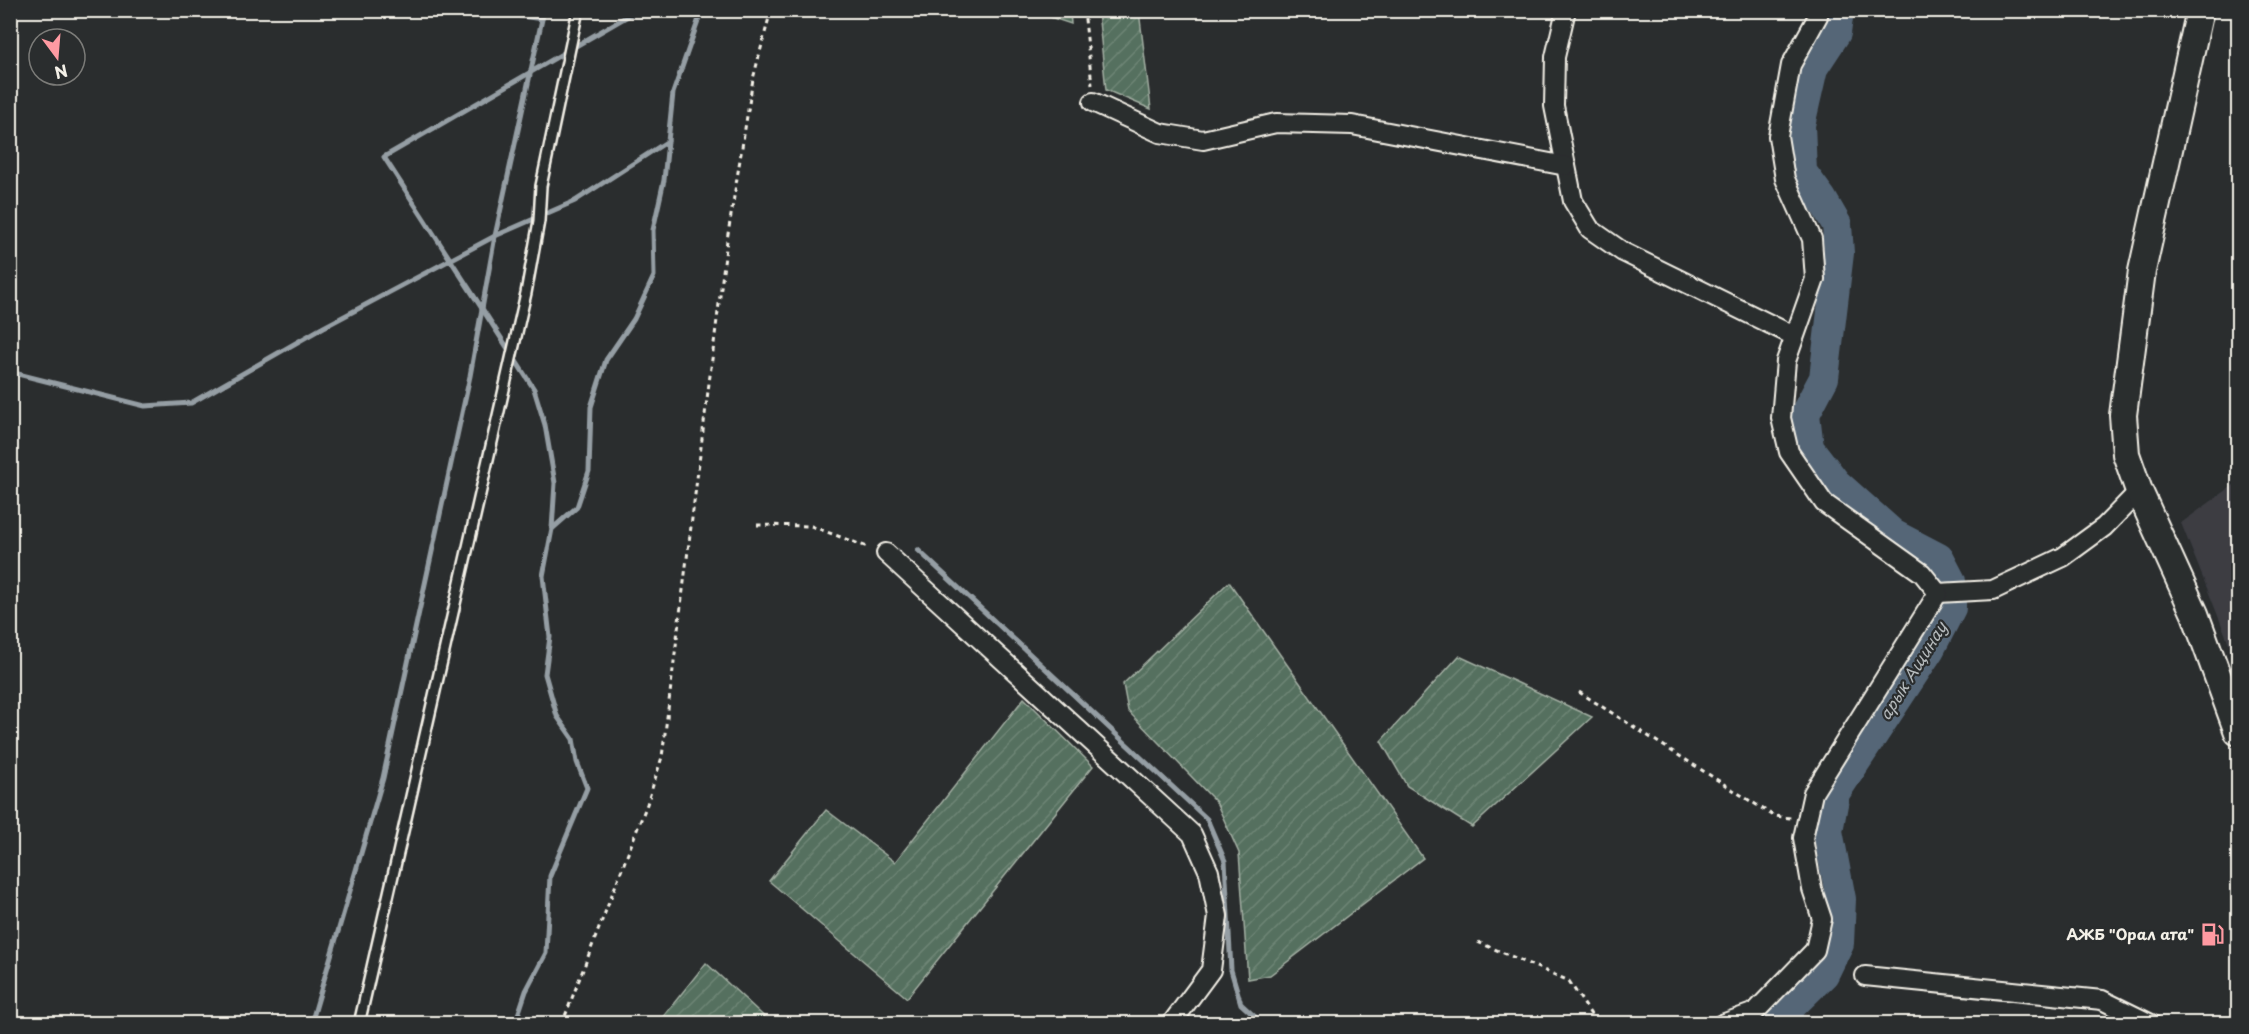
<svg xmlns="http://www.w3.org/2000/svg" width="2249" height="1034" viewBox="0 0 2249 1034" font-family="'Playpen Sans',sans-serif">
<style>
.built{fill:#3c3d43}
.garden{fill:url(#garden-furrows);stroke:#a4b0a4;stroke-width:1.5}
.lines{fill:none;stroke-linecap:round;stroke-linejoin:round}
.stream{stroke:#959ea4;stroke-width:5}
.river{stroke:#567;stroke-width:30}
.service-casing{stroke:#f4f1e8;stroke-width:14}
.minor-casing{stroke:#f4f1e8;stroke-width:22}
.secondary-casing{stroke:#f4f1e8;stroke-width:30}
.path{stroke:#f4f1e8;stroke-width:3;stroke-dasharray:4.5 4.5;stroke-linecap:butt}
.service{stroke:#2a2d2e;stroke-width:9}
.minor{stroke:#2a2d2e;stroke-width:18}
.secondary{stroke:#2a2d2e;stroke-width:26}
.labels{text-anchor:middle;stroke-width:4.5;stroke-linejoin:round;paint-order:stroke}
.poi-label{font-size:15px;font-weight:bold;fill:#f4f1e8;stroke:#2a2d2e;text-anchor:end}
.water-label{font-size:16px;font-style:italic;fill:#b4b9bb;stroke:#2a2d2e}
</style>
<defs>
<pattern id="garden-furrows" width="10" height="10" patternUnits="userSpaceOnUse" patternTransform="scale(1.5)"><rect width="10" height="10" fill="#55705f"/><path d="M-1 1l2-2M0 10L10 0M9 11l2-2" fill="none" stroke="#6e8576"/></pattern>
</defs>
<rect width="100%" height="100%" fill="#2a2d2e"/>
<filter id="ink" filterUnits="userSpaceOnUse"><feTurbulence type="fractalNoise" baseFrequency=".0167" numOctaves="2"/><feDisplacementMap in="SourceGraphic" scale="12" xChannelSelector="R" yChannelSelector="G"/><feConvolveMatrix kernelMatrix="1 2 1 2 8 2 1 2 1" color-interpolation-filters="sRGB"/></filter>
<g filter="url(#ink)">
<path class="built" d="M2238 482V666L2181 523Z"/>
<g class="garden">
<path d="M1032 11H1070L1071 24Z"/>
<path d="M1098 11H1139L1151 109 1106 90Z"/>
<path d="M1229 582 1423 858 1270 975 1248 979 1239 853 1216 802 1128 711 1123 684Z"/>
<path d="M1459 656 1592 717 1472 827 1407 786 1381 741Z"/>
<path d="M1024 698 1093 766 907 998 769 881 826 810 895 862Z"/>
<path d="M706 963 771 1023H658Z"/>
</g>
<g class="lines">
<g class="stream">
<path d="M481 10 542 19"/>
<path d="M10 372 145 406 191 403 322 328 495 236 575 201 668 141"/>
<path d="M552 529 555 483 545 425 534 389 384 157 638 10"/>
<path d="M918 550 1207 819 1225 861 1231 970 1241 1004 1263 1024"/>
<path d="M311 1024 383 778 470 376 495 236 544 10"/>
<path d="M515 1024 526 991 546 953 550 876 587 788 577 762 573 739 557 716 545 674 550 637 543 576 552 529 577 507 589 471 591 407 606 360 634 319 654 276 653 230 664 180 673 93 702 10"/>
</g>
<path class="river" d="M1773 1024 1824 974 1839 943 1841 899 1828 831 1835 793 1930 649 1951 608V581L1939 558 1893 534 1836 483 1809 448 1805 414 1824 378 1839 253 1837 225 1822 199 1802 172 1800 125 1813 68 1836 33 1839 10"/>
<defs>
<path id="service" d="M359 1024 526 293 539 221 541 186 578 10"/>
<g id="minor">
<path d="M1566 10 1555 57 1554 106 1573 201 1590 229 1623 252 1794 336"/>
<path d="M1093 102 1160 133 1203 140 1276 123 1352 125 1566 166"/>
<path d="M886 553 1192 834 1209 872 1218 916 1211 970 1171 1024"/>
<path d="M1938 593 1993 590 2063 557 2104 527 2139 491"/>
<path d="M1865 976 2102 1000 2151 1024"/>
<path d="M1722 1024 1755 1012 1815 950 1822 919 1812 889 1803 838 1813 793 1938 593 1922 573 1824 503 1789 452 1781 418 1786 361 1815 279 1812 239 1785 179 1778 136 1791 65 1818 16"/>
</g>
<path id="secondary" d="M2200 10 2142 271 2123 415 2126 454 2139 491 2195 614 2238 732"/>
</defs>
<use href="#service" class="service-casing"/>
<use href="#minor" class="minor-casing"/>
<use href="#secondary" class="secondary-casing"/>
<g class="path">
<path d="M1084 10 1092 85"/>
<path d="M757 525 811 526 870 548"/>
<path d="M1579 692 1774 816 1791 818"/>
<path d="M1478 942 1569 981 1597 1024"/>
<path d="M562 1024 647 804 662 757 727 240 753 79 771 10"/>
</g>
<use href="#service" class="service"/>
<use href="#minor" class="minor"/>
<use href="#secondary" class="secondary"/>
</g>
</g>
<defs>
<symbol id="fuel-bare" viewBox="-9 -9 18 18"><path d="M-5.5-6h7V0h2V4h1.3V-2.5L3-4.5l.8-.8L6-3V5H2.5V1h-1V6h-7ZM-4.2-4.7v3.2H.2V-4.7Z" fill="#ff9aa2" stroke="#2a2d2e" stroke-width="2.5" paint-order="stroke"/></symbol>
</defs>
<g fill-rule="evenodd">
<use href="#fuel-bare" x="2196" y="918" width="33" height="33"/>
</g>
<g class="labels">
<g class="poi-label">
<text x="2194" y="940">АЖБ "Орал ата"</text>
</g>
<g class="water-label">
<text transform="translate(1913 671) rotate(-58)" y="6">арык Ащинау</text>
</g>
</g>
<rect width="2249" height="1034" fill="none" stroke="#2a2d2e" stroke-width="36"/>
<rect x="18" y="18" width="2213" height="998" fill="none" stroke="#f4f1e8" stroke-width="2" filter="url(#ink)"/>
<g transform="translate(57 57) rotate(164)"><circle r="28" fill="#2a2d2e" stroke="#7b7b78" stroke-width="1.5"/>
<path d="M0-4.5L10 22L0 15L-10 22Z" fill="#ff9aa2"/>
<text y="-9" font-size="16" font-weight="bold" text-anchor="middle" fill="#f4f1e8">N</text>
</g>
</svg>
